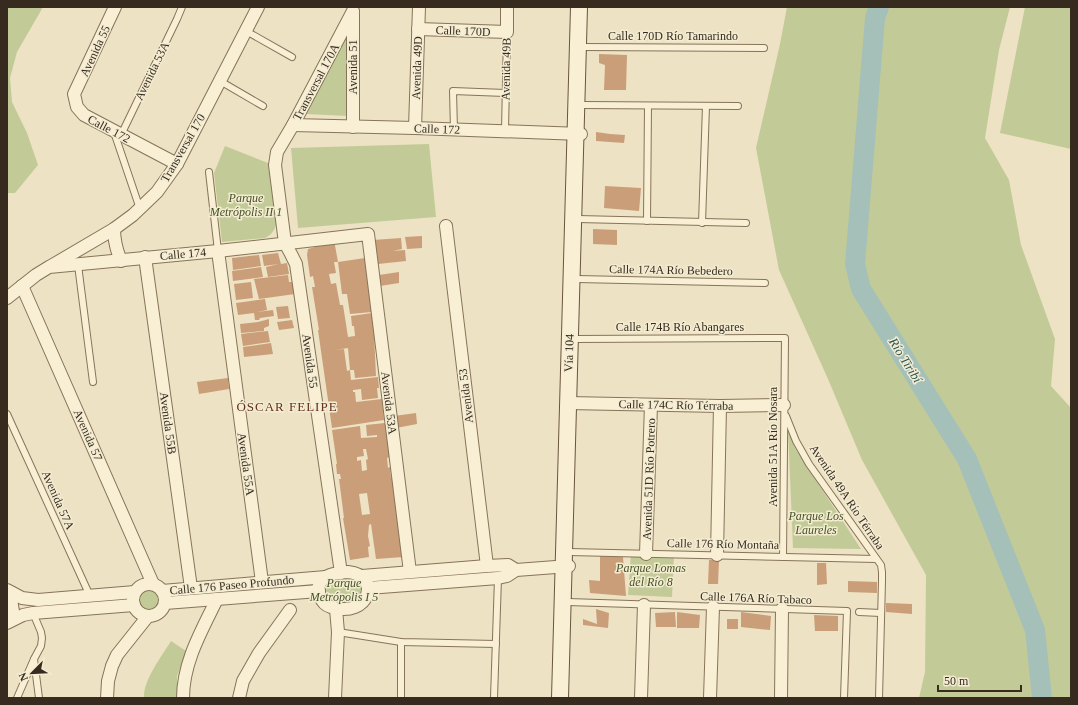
<svg xmlns="http://www.w3.org/2000/svg" width="1078" height="705" viewBox="0 0 1078 705" font-family="Georgia,serif">
<style>
.green{fill:#c2cb97}
.lines{fill:none;stroke-linecap:round;stroke-linejoin:round}
.river{stroke:#a5c0b9;stroke-width:20}
.building{fill:#ca9e79;fill-rule:evenodd}
.lane-casing{stroke:#86745a;stroke-width:8}
.street-casing{stroke:#86745a;stroke-width:14}
.secondary-casing{stroke:#68553d;stroke-width:18}
.lane{stroke:#f8efd5;stroke-width:6}
.street{stroke:#f8efd5;stroke-width:12}
.secondary{stroke:#f8efd5;stroke-width:16}
.labels{text-anchor:middle;stroke-width:3;stroke-linejoin:round;paint-order:stroke}
.street-label{font-size:12px;fill:#362b1e;stroke:#f4ecd2}
.park-label{font-size:12px;font-style:italic;fill:#455225;stroke:#f4ecd2}
.water-label{font-size:13px;font-style:italic;fill:#2d5655;stroke:#f4ecd2}
.neighbourhood-label{font-size:13px;letter-spacing:1px;fill:#622f1e;stroke:#f4ecd2}
</style>
<rect width="100%" height="100%" fill="#ede2c3"/>
<g class="green">
<path d="M7 7H43L17 52 10 78 12 102 27 133 38 165 15 193H7Z"/>
<path d="M787 7H1010L999 50 985 138 1009 180 1021 245 1055 339 1051 386 1071 408V698H919L925 672 926 575 862 460 828 379 779 270 756 148 780 44Z"/>
<path d="M1025 7H1071V149L1000 133Z"/>
<path d="M351 25 349 116 305 114Z"/>
<path d="M429 144 436 217 298 228 291 148Z"/>
<path d="M225 146 268 163 276 225C274 231 271 235 265 238L222 242 214 173Z"/>
<path d="M788 428 795 448 861 549 793 548Z"/>
<path d="M631 553 674 555 672 597 628 595Z"/>
<path d="M352 575 364 588 359 600 338 605 325 598 323 588 327 580Z"/>
<circle cx="149" cy="599" r="13"/>
<path d="M171 641 186 651 177 676V698H144C143 680 162 656 171 641Z"/>
</g>
<g class="lines">
<path class="river" d="M879 7 875 18 855 264 861 289 967 459 1035 630 1042 698"/>
</g>
<g class="building">
<path d="M599 54 627 55 626 90H604L605 65 599 63Z"/>
<path d="M596 132 610 134 625 135 624 143 596 141Z"/>
<path d="M605 186 641 188 639 211 604 208Z"/>
<path d="M593 229 617 230V245L593 244Z"/>
<path d="M422 236V248L407 249 405 237Z"/>
<path d="M401 238 402 249 393 251 405 250 406 261 378 264 377 252 375 253 373 240Z"/>
<path d="M334 240 338 262H334L336 273 329 274 331 284 336 283 340 305H343L348 337 355 336 354 326H352L351 316 372 313 375 333H374L376 376 355 378 354 370H350L348 348 335 350 344 349 347 371 350 370 351 380 378 377 379 388H377L378 398 362 400 361 389 353 390V392H355L356 402 382 399 384 420 332 428 318 330H319L312 287H315L313 276 310 277 307 255 308 249 315 247 314 243Z"/>
<path d="M278 253 281 264 287 263 289 274 268 277 266 267 279 264 264 266 262 255Z"/>
<path d="M259 255 261 266 233 270 232 258Z"/>
<path d="M365 258 372 312 350 314 347 294H342L338 262Z"/>
<path d="M261 267 263 277 233 281 232 271Z"/>
<path d="M399 272V283L380 286 379 275Z"/>
<path d="M288 275 289 282H294L295 294 259 299 254 279Z"/>
<path d="M251 282 253 298 236 300 234 284Z"/>
<path d="M265 299 267 310 257 312 273 310 274 316 260 318 259 320H255L254 313 238 315 236 303Z"/>
<path d="M288 306 290 318 278 319 276 307Z"/>
<path d="M269 319V326L264 328V331L241 333 240 324 258 322Z"/>
<path d="M292 320 294 328 279 330 277 322Z"/>
<path d="M268 331 270 342 243 346 241 334Z"/>
<path d="M271 343 273 354 244 357 243 347Z"/>
<path d="M228 378 229 389 199 394 197 382Z"/>
<path d="M416 413 417 424 396 428 394 416Z"/>
<path d="M385 423 390 457 387 458 388 468 390 467 391 478H393L395 490H394L403 557 376 559 371 524 369 525 368 536 370 546 368 547 369 557 350 560 343 518H344L339 479H341L340 474H337L336 464H337L332 430 360 426 361 438 377 437V435L367 436 366 425ZM363 449H366L368 459 366 460 367 470 362 471 361 460 357 461V457L364 456ZM367 493 370 514 362 515 359 494Z"/>
<path d="M600 556 623 557 626 596 590 593 589 580 600 581Z"/>
<path d="M709 560H719L718 584H708Z"/>
<path d="M817 563H826L827 584 817 585Z"/>
<path d="M848 581 877 582V593L848 592Z"/>
<path d="M886 603 912 604V614L886 612Z"/>
<path d="M596 609 609 613 608 628 583 625V619L597 624Z"/>
<path d="M675 612 676 627H656L655 613Z"/>
<path d="M677 612 700 615 699 628H677Z"/>
<path d="M741 612 771 616 770 630 741 627Z"/>
<path d="M814 615 838 616V631H815Z"/>
<rect x="727" y="619" width="11" height="10"/>
</g>
<g class="lines">
<defs>
<g id="lane">
<path d="M246 31 292 57"/>
<path d="M583 47 764 48"/>
<path d="M220 81 263 106"/>
<path d="M581 105 738 106"/>
<path d="M454 130 453 91 505 93"/>
<path d="M505 131 507 32"/>
<path d="M114 132 140 209"/>
<path d="M121 135 177 19 182 7"/>
<path d="M209 172 218 251"/>
<path d="M578 219 746 223"/>
<path d="M647 221 648 106"/>
<path d="M702 223 706 106"/>
<path d="M78 265 93 382"/>
<path d="M577 279 765 283"/>
<path d="M575 339 785 338 783 557"/>
<path d="M7 414 90 596"/>
<path d="M786 416 796 441 809 464 881 565 882 572V581L879 698"/>
<path d="M569 552 876 559"/>
<path d="M568 602 847 611 844 698"/>
<path d="M859 612 881 613"/>
<path d="M33 613 41 632 42 638 41 646 34 659 39 698"/>
<path d="M338 632 401 642 496 644"/>
<path d="M17 698 34 659"/>
<path d="M401 698V642"/>
<path d="M494 698 498 578"/>
</g>
<g id="street">
<path d="M115 7 74 94 77 107 84 115 177 164"/>
<path d="M418 29 507 32V7"/>
<path d="M293 125 415 128 581 134"/>
<path d="M353 127V14"/>
<path d="M415 128 419 7"/>
<path d="M446 226 487 566"/>
<path d="M114 229C114 241 116 249 121 261"/>
<path d="M218 251 262 582"/>
<path d="M145 257 191 588"/>
<path d="M51 266 114 229 133 215 157 192 177 164 258 7"/>
<path d="M22 286 153 584"/>
<path d="M7 298 36 275 49 267 218 251 368 234 410 572"/>
<path d="M568 403 720 406 784 405"/>
<path d="M646 554 651 405"/>
<path d="M717 555 720 406"/>
<path d="M348 572C382 575 370 619 331 607 321 604 314 589 322 580 329 573 339 573 348 572Z"/>
<path d="M341 573 296 264 291 254 285 243 275 165 277 152 293 125 353 11"/>
<path d="M362 576 487 566 508 565 516 570"/>
<circle cx="149" cy="600" r="16"/>
<path d="M368 588 498 578 507 576 516 570 569 566"/>
<path d="M7 590 22 598 38 600 135 592"/>
<path d="M162 591 326 577"/>
<path d="M12 593C11 602 12 610 15 618"/>
<path d="M165 603 319 591"/>
<path d="M7 623 23 615 33 613 134 605"/>
<path d="M107 698 108 681 112 666 117 655 148 616"/>
<path d="M183 698C183 662 202 630 217 599"/>
<path d="M239 698 243 681 259 653 290 610"/>
<path d="M335 698 338 632 336 609"/>
<path d="M641 698 644 605"/>
<path d="M710 698 713 607"/>
<path d="M781 698 782 609"/>
</g>
<path id="secondary" d="M560 698 579 7"/>
</defs>
<use href="#lane" class="lane-casing"/>
<use href="#street" class="street-casing"/>
<use href="#secondary" class="secondary-casing"/>
<use href="#lane" class="lane"/>
<use href="#street" class="street"/>
<use href="#secondary" class="secondary"/>
</g>
<g class="labels">
<g class="street-label">
<text transform="translate(463 31) rotate(2)" y="4">Calle 170D</text>
<text x="673" y="40">Calle 170D Río Tamarindo</text>
<text transform="translate(95 51) rotate(-65)" y="4">Avenida 55</text>
<text transform="translate(353 67) rotate(-90)" y="4">Avenida 51</text>
<text transform="translate(417 68) rotate(-88)" y="4">Avenida 49D</text>
<text transform="translate(506 69) rotate(-89)" y="4">Avenida 49B</text>
<text transform="translate(152 71) rotate(-64)" y="4">Avenida 53A</text>
<text transform="translate(316 82) rotate(-62)" y="4">Transversal 170A</text>
<text transform="translate(109 129) rotate(28)" y="4">Calle 172</text>
<text transform="translate(437 129) rotate(2)" y="4">Calle 172</text>
<text transform="translate(183 148) rotate(-60)" y="4">Transversal 170</text>
<text transform="translate(183 254) rotate(-5)" y="4">Calle 174</text>
<text transform="translate(671 270) rotate(1)" y="4">Calle 174A Río Bebedero</text>
<text x="680" y="331">Calle 174B Río Abangares</text>
<text transform="translate(569 353) rotate(-88)" y="4">Vía 104</text>
<text transform="translate(310 361) rotate(82)" y="4">Avenida 55</text>
<text transform="translate(466 396) rotate(-97)" y="4">Avenida 53</text>
<text transform="translate(389 403) rotate(83)" y="4">Avenida 53A</text>
<text transform="translate(676 405) rotate(1)" y="4">Calle 174C Río Térraba</text>
<text transform="translate(168 423) rotate(82)" y="4">Avenida 55B</text>
<text transform="translate(88 435) rotate(66)" y="4">Avenida 57</text>
<text transform="translate(773 447) rotate(-90)" y="4">Avenida 51A Río Nosara</text>
<text transform="translate(246 464) rotate(82)" y="4">Avenida 55A</text>
<text transform="translate(649 479) rotate(-88)" y="4">Avenida 51D Río Potrero</text>
<text transform="translate(847 497) rotate(56)" y="4">Avenida 49A Río Térraba</text>
<text transform="translate(58 500) rotate(66)" y="4">Avenida 57A</text>
<text transform="translate(723 544) rotate(1)" y="4">Calle 176 Río Montaña</text>
<text transform="translate(232 585) rotate(-5)" y="4">Calle 176 Paseo Profundo</text>
<text transform="translate(756 598) rotate(2)" y="4">Calle 176A Río Tabaco</text>
</g>
<g class="park-label">
<text x="246" y="202">Parque<tspan x="246" dy="14">Metrópolis II 1</tspan></text>
<text x="816" y="520">Parque Los<tspan x="816" dy="14">Laureles</tspan></text>
<text x="651" y="572">Parque Lomas<tspan x="651" dy="14">del Río 8</tspan></text>
<text x="344" y="587">Parque<tspan x="344" dy="14">Metrópolis I 5</tspan></text>
</g>
<g class="water-label">
<text transform="translate(906 360) rotate(58)" y="5">Río Tiribí</text>
</g>
<g class="neighbourhood-label">
<text x="287" y="411">ÓSCAR FELIPE</text>
</g>
</g>
<rect width="1078" height="705" fill="none" stroke="#362b1e" stroke-width="16"/>
<g transform="translate(32 673) rotate(246)" stroke="#f4ecd2" stroke-width="3" paint-order="stroke">
<path d="M0-3L7 15L0 10L-7 15Z" fill="#362b1e"/>
<text y="-6" font-size="11" font-weight="bold" text-anchor="middle" fill="#362b1e">N</text>
</g>
<path d="M938 685v6h83v-6" fill="none" stroke="#362b1e" stroke-width="2"/>
<text x="944" y="685" font-size="12" fill="#362b1e" stroke="#f4ecd2" stroke-width="3" paint-order="stroke">50 m</text>
</svg>
